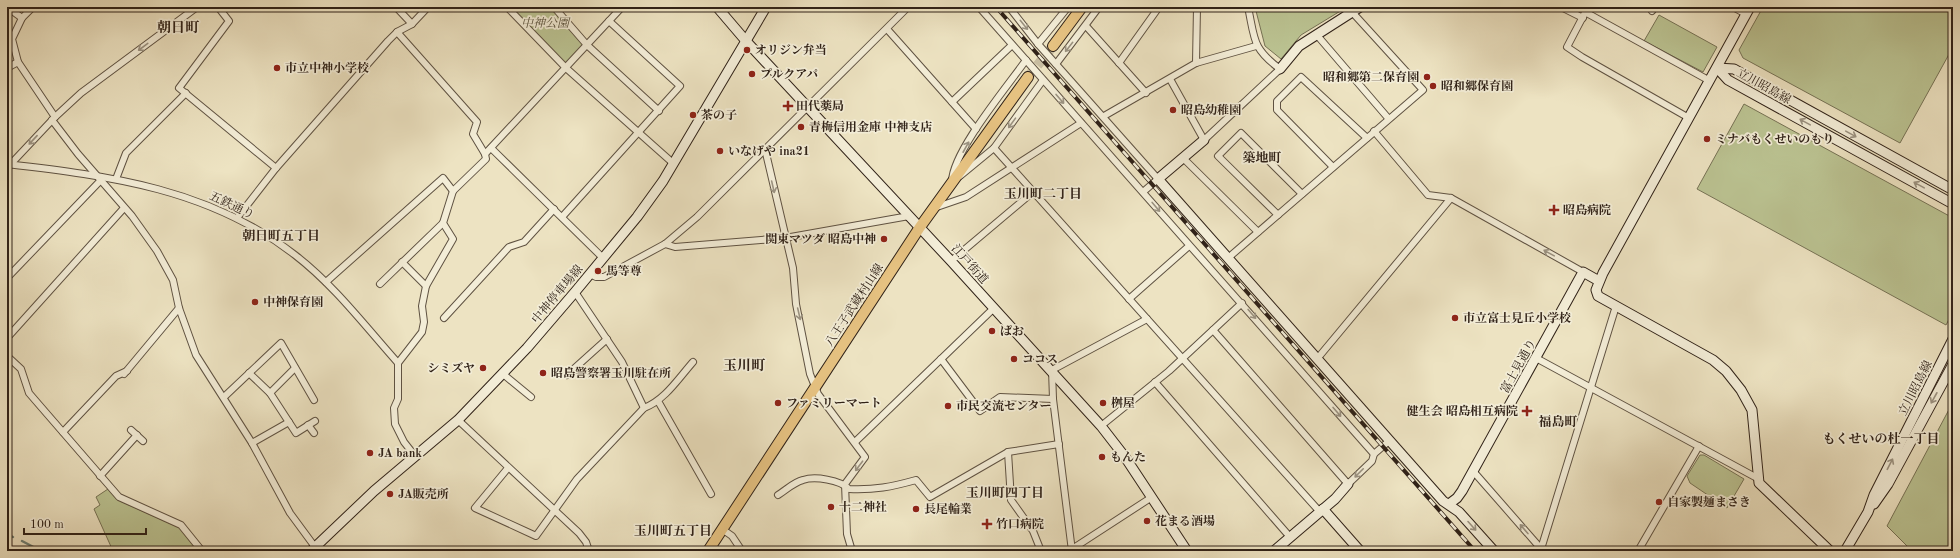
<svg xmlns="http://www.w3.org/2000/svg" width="1960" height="558" viewBox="0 0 1960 558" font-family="'Old Standard TT','Noto Serif JP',serif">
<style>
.green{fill:#bbc392;stroke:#767255}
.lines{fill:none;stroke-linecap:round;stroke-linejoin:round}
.stream{stroke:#6f8074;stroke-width:2.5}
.primary-tunnel{stroke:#c7bca0;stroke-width:10;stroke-dasharray:10 5;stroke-linecap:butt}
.street-casing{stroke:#5f5242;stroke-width:8}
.secondary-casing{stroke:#302218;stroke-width:11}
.primary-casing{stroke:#302218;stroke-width:12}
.street{stroke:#f3edd7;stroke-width:6}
.secondary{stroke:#f3edd7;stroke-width:9}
.primary{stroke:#e6c281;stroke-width:10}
.rail-casing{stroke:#302218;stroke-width:4}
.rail{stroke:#f3edd7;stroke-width:2.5;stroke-dasharray:8;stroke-linecap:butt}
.oneway{stroke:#9b9281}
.poi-dot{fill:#8f2418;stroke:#f3edd7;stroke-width:1.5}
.labels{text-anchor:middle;stroke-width:3.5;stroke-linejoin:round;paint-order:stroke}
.park-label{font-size:12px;font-style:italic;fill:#5a523d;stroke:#f3edd7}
.poi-label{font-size:12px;font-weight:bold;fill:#302218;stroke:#f3edd7;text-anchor:start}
.street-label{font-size:12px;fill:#302218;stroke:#f3edd7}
.neighbourhood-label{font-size:13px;font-weight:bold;fill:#302218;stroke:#f3edd7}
.quarter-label{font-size:14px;font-weight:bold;fill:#302218;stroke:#f3edd7}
</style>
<rect width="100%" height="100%" fill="#ede3c2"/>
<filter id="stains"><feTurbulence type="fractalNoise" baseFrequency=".005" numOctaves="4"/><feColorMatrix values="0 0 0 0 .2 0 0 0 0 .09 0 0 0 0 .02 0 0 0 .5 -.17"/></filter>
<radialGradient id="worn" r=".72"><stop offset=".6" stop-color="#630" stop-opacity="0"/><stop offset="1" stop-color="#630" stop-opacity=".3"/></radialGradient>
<g class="green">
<path d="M510 7H550L583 45 565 65Z"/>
<path d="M1255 7H1347L1301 35 1281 59 1265 46Z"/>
<path d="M1763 7H1953V47L1900 143 1743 58 1739 50Z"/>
<path d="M1659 15 1717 47 1703 72 1644 41Z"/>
<path d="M1744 104 1953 218V312L1946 325 1697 189Z"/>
<path d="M1953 402V551H1912L1887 526Z"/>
<path d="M1700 455H1704L1744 479 1727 508 1690 483 1687 476Z"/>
<path d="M108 489 120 501 180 528 199 551H113L94 509 100 505 96 497Z"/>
</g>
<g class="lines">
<g class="stream">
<path d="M7 534 13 537"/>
<path d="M22 541 41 551"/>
</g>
<path class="primary-tunnel" d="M1028 77 1053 46"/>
<defs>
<g id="street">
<path d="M7 7 22 18"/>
<path d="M33 7 22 18 12 39 18 62 55 117"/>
<path d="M218 7 229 21 179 88 276 168"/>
<path d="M396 7 412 24"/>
<path d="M507 7 566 68 674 164"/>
<path d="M554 7 587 45 659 111"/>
<path d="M979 7 1374 454"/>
<path d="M1009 7 1038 44 1158 179 1143 192"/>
<path d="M1561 7 1583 18"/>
<path d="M1588 7 1567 47 1582 57 1689 118"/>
<path d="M1733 7 1746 14"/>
<path d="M1652 11 1655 7"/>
<path d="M1585 12 1710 81"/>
<path d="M1086 26 1146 93"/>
<path d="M887 29 976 129"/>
<path d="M397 32 477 122 473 134 485 154 486 159 453 191 443 223 453 239 426 286 422 306 424 322 422 332 398 363V399L394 408 395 424 404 442 415 456"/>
<path d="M1316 34 1388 118"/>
<path d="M1038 44 1068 7"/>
<path d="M1119 63 1159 7"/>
<path d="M1196 63 1197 7"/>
<path d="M1056 64 1099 7"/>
<path d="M7 68 18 62"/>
<path d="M1170 79 1204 140 1280 69C1252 48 1255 40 1248 7"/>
<path d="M952 102 1012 45"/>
<path d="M1104 116 1196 63 1256 46"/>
<path d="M52 120 78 154 132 216 157 251 173 280 179 308 196 355 252 443 290 513 315 547"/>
<path d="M1374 131 1428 195 1451 198 1583 272"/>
<path d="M491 148 603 258"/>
<path d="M994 148 1320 512"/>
<path d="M765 149 793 268 796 304 810 374 818 394 865 457 845 484 847 534 852 551"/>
<path d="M485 154 622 7"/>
<path d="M1183 158 1258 232"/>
<path d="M7 164C111 176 210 189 295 255 334 285 365 326 398 363"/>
<path d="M1333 167 1277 110V101L1301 77 1367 138"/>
<path d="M7 168 55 117 81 93 197 7"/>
<path d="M960 176 994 148 1043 80"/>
<path d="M116 179 126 153 186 93"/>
<path d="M952 181C953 151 1007 87 1026 60"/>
<path d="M934 208 966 197 1081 123"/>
<path d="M1278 215 1218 156 1241 133 1302 194"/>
<path d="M562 217 680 86 609 21"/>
<path d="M237 218 276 168 388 41 397 32 412 24 428 7"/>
<path d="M665 244 675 247 785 238 909 216"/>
<path d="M1228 258 1423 90 1352 12"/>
<path d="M951 261 1033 192"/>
<path d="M402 262 426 286"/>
<path d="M590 274 596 277H604L665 244 697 217 908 7"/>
<path d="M7 278 101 180"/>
<path d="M326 282 443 178 453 191"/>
<path d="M380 284 443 223"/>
<path d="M575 292 622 362 644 408"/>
<path d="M1129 299 1189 246"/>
<path d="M444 318 509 247 524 242 554 209"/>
<path d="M1213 330 1348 484 1372 461 1374 454 1389 441"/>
<path d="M7 338 124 208"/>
<path d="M7 356 21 369 29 393 35 400 119 497 181 525 202 551"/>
<path d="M1536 358 1757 478"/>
<path d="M941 359 980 411 1000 397 1053 399"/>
<path d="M1317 359 1451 198"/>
<path d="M249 373 270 393 296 433 315 421"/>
<path d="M124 374 179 308"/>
<path d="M503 374 531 397"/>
<path d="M567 375 607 339"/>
<path d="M1155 382 1290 537"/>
<path d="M270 393 295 368"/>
<path d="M224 397 281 343 314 400"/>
<path d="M658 401 711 494"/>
<path d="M458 420 579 533 586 542 589 551"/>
<path d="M308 425 314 433"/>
<path d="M1101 426 1169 371 1242 303"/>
<path d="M131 430 143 441"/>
<path d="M63 432 116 376 127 371"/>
<path d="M855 442 994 308"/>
<path d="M252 443 289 422"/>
<path d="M1008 452 1011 500 1033 531 1041 551"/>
<path d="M508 468 475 508 536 536 577 479 644 408C665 400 678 379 693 362"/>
<path d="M1473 471 1543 551"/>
<path d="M100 476 137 435"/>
<path d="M778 495C786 490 794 482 803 480 815 476 840 480 849 489 875 490 891 487 916 480L930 497 1008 452 1059 444"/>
<path d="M722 529 732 536 742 551"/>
<path d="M1541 549 1616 306"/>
<path d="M1069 551 1152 497"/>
<path d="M1072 551 1053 399 1052 370 1147 319"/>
<path d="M1638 551 1699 446"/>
</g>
<g id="secondary">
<path d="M717 7 746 41 951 261 1101 426 1125 457 1187 551"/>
<path d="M1750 7 1603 273 1596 290 1598 296 1713 360 1726 371 1741 390 1752 410 1759 483 1830 551"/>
<path d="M1717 68 1728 80 1953 204"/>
<path d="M1717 68 1734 69 1953 190"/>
<path d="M1280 69 1299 46 1360 7"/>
<path d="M1204 140 1158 179 1443 501 1459 512 1494 551"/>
<path d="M1449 504 1457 498 1462 491 1583 272 1599 281"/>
<path d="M1874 504 1888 484 1953 364"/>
<path d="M1323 509 1360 551"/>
<path d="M311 551 374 491 458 420 527 348 575 292 637 217 663 181 766 7"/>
<path d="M1274 551 1335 499 1348 484"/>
<path d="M1845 551 1868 512 1874 495 1953 339"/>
</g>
<g id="primary">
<path d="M1053 46 1082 7"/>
<path d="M708 551 920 227 1028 77"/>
</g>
</defs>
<use href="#street" class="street-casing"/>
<use href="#secondary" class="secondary-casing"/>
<use href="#primary" class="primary-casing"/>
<use href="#street" class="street"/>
<use href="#secondary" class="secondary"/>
<use href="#primary" class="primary"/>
<defs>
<path id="rail" d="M996 7 1475 551"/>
</defs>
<use href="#rail" class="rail-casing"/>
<use href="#rail" class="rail"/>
</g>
<defs><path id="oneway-shaft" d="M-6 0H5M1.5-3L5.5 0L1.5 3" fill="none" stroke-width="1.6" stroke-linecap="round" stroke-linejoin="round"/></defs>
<g class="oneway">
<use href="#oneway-shaft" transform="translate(1024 25) rotate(51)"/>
<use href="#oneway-shaft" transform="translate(143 47) rotate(143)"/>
<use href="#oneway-shaft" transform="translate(1069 47) rotate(128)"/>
<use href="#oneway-shaft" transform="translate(1060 99) rotate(49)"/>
<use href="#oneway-shaft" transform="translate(1805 122) rotate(-151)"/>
<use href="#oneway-shaft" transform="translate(1012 123) rotate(126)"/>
<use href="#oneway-shaft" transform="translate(1851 134) rotate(29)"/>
<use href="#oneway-shaft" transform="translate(33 140) rotate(133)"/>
<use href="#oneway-shaft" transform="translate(966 147) rotate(-61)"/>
<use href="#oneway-shaft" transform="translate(1919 185) rotate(-151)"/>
<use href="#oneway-shaft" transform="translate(773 187) rotate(77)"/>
<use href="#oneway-shaft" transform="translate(1156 207) rotate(50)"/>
<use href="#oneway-shaft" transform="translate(1549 253) rotate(-151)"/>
<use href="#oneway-shaft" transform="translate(799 314) rotate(77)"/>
<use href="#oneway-shaft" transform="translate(1252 314) rotate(50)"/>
<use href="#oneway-shaft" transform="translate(1934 398) rotate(119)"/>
<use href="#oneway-shaft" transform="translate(1337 412) rotate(49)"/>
<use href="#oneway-shaft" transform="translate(1890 464) rotate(-63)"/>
<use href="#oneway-shaft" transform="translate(859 466) rotate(127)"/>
<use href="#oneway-shaft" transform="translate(1359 473) rotate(135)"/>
<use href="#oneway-shaft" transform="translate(1472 526) rotate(48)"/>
<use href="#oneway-shaft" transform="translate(1524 529) rotate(-131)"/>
</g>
<g class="poi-dot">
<circle cx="747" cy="50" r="4"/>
<circle cx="277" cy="68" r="4"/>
<circle cx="752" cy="74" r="4"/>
<circle cx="1427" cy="77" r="4"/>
<circle cx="1433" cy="86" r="4"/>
<path d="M786 100h4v4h4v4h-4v4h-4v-4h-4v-4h4z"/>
<circle cx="1173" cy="110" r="4"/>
<circle cx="693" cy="115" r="4"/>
<circle cx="801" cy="127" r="4"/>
<circle cx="1707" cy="139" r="4"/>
<circle cx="720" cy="151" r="4"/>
<path d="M1552 204h4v4h4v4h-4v4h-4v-4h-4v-4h4z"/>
<circle cx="884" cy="239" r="4"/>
<circle cx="598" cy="271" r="4"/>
<circle cx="255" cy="302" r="4"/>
<circle cx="1455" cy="318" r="4"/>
<circle cx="992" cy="331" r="4"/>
<circle cx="1014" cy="359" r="4"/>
<circle cx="483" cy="368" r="4"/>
<circle cx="543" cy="373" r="4"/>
<circle cx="778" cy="403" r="4"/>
<circle cx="1103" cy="403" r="4"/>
<circle cx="948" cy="406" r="4"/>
<path d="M1525 405h4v4h4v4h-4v4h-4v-4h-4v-4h4z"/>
<circle cx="370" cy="453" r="4"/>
<circle cx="1102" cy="457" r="4"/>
<circle cx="390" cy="494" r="4"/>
<circle cx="1659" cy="502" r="4"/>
<circle cx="831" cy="507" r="4"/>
<circle cx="916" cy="509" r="4"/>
<circle cx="1147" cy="521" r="4"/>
<path d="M985 518h4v4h4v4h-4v4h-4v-4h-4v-4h4z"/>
</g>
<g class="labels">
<g class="park-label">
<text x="545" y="27">中神公園</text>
</g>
<g class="poi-label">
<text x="755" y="54">オリジン弁当</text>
<text x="285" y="72">市立中神小学校</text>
<text x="760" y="78">プルクアパ</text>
<text x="1419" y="81" text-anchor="end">昭和郷第二保育園</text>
<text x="1441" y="90">昭和郷保育園</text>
<text x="796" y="110">田代薬局</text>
<text x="1181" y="114">昭島幼稚園</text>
<text x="701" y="119">茶の子</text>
<text x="809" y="131">青梅信用金庫 中神支店</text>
<text x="1715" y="143">ミナバもくせいのもり</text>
<text x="728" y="155">いなげや ina21</text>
<text x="1563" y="214">昭島病院</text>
<text x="876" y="243" text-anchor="end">関東マツダ 昭島中神</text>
<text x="606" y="275">馬等尊</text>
<text x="263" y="306">中神保育園</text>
<text x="1463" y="322">市立富士見丘小学校</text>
<text x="1000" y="335">ぱお</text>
<text x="1022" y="363">ココス</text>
<text x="475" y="372" text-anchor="end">シミズヤ</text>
<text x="551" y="377">昭島警察署玉川駐在所</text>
<text x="786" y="407">ファミリーマート</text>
<text x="1111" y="407">桝屋</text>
<text x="956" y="410">市民交流センター</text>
<text x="1518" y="415" text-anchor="end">健生会 昭島相互病院</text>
<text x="378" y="457">JA bank</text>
<text x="1110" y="461">もんた</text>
<text x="398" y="498">JA販売所</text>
<text x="1667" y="506">自家製麺まさき</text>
<text x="839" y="511">十二神社</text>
<text x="924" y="513">長尾輪業</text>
<text x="1155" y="525">花まる酒場</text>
<text x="996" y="528">竹口病院</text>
</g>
<g class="street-label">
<text transform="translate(1764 86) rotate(29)" y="4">立川昭島線</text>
<text transform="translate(232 205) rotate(25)" y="4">五鉄通り</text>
<text transform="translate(970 264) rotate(48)" y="4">江戸街道</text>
<text transform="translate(557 294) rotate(-50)" y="4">中神停車場線</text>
<text transform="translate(854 305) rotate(-57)" y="4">八王子武蔵村山線</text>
<text transform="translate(1518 366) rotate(-61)" y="4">富士見通り</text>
<text transform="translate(1915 388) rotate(-63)" y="4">立川昭島線</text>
</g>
<g class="neighbourhood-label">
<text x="1262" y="162">築地町</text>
<text x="1043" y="198">玉川町二丁目</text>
<text x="281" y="240">朝日町五丁目</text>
<text x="1558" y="426">福島町</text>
<text x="1881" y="443">もくせいの杜一丁目</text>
<text x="1005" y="497">玉川町四丁目</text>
<text x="673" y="535">玉川町五丁目</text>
</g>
<g class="quarter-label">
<text x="178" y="32">朝日町</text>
<text x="744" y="370">玉川町</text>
</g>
</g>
<rect width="1960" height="558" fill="none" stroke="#ede3c2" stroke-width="24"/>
<rect x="8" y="8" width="1944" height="542" fill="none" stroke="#302218" stroke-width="2"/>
<rect x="12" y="12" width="1936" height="534" fill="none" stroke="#302218"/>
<path d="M24 528v6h122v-6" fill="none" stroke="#302218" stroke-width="2"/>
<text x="30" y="528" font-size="12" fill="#302218" stroke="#f3edd7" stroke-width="3" paint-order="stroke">100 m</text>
<rect width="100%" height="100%" filter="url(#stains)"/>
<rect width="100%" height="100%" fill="url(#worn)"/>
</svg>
